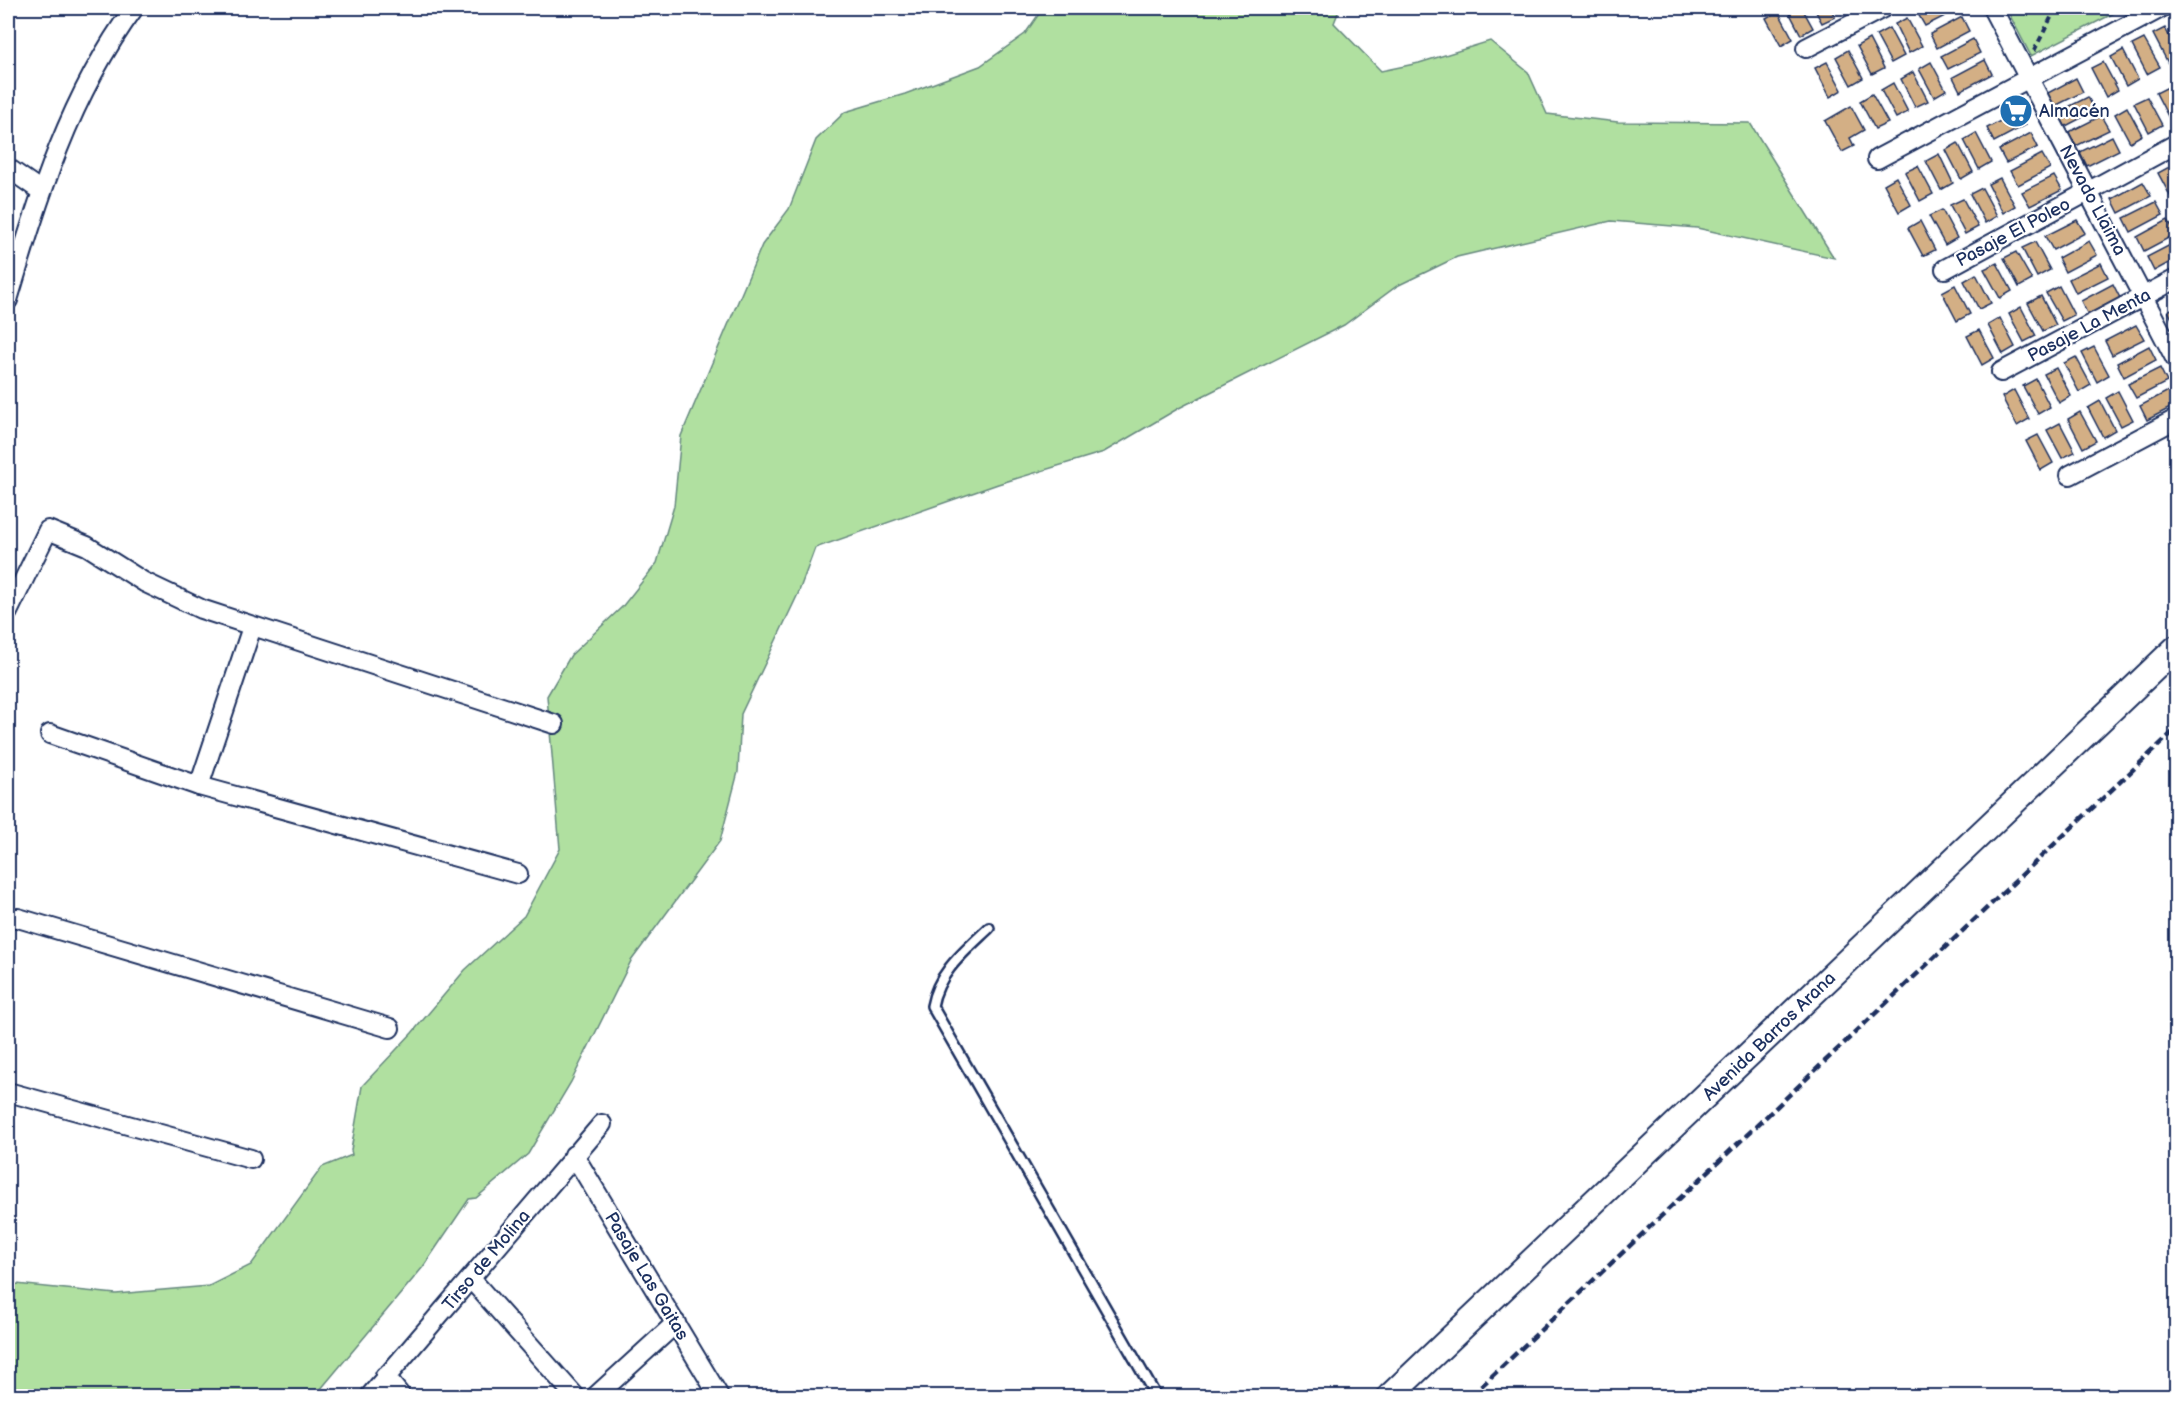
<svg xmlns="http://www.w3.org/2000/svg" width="2184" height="1404" viewBox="0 0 2184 1404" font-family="'Balsamiq Sans',sans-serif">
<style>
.green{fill:#b0e0a0;stroke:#66887f;stroke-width:1.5}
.building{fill:#d3af85;stroke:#1b2f5e;stroke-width:1.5}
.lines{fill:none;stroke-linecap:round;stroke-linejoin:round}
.service-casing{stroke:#1b2f5e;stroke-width:14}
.minor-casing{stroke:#1b2f5e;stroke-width:22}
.secondary-casing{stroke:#1b2f5e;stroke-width:28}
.path{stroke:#1b2f5e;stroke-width:4;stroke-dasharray:6 4.5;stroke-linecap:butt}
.service{stroke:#fff;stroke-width:9}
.minor{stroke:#fff;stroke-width:18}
.secondary{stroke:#fff;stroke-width:24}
.rail{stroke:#1b2f5e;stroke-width:4.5;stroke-dasharray:9 4.5;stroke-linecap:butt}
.labels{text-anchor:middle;stroke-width:4.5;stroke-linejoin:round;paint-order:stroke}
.poi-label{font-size:18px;fill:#1b2f5e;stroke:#fff;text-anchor:start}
.street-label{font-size:18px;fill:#1b2f5e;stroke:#fff}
</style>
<rect width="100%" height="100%" fill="#fff"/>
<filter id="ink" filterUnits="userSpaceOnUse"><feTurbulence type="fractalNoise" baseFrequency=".0167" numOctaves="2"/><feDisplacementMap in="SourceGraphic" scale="12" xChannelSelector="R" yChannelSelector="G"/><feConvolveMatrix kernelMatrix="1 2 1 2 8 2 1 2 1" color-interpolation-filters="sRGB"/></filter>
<g filter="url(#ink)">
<g class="green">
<path d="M1043 8H1340L1334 23 1381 71 1419 63 1490 41 1528 72 1547 114 1618 122 1750 123 1834 258 1697 228 1611 221 1457 257 1397 286 1344 325 1179 408 1104 452 998 484 815 548 798 594 741 714 738 772 720 841 631 961 571 1082 528 1154 476 1198 469 1199 423 1267 315 1396H8V1280L16 1284 116 1294 209 1286 251 1265 322 1167 352 1155 351 1150 362 1086 412 1033 465 970 524 916 560 849 547 696 571 655 622 607 657 563 674 506 681 436 762 245 789 209 816 140 845 112 905 94 980 66 1025 34Z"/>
<path d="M2006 8H2124L2031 56Z"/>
</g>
<g class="building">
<path d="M1787 8H1802L1813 28 1801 35Z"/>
<path d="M1814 8H1830L1835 17 1822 23Z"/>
<path d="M1926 8H1956L1957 10 1925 26 1917 12Z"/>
<path d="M1778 11 1793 39 1781 46 1766 18Z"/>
<path d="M1962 17 1969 31 1937 48 1930 34Z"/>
<path d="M1907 18 1922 46 1909 53 1895 24Z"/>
<path d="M1889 28 1904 56 1891 63 1876 35Z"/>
<path d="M2165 28 2176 49V58L2168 63 2153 34Z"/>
<path d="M1869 39 1884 68 1872 74 1857 46Z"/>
<path d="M1973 39 1980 53 1948 69 1941 56Z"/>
<path d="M2144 39 2160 67 2147 74 2132 45Z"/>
<path d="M1848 50 1863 78 1851 85 1836 57Z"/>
<path d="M2123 50 2138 79 2126 86 2111 57Z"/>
<path d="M1985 60 1992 74 1960 91 1953 77Z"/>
<path d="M1827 62 1842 90 1830 97 1815 68Z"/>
<path d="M1931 62 1946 90 1934 97 1919 69Z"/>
<path d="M2103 62 2118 90 2106 97 2091 68Z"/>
<path d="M1913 72 1928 101 1915 107 1901 79Z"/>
<path d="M2076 78 2083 92 2051 108 2044 95Z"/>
<path d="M1893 83 1908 112 1896 118 1881 90Z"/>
<path d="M2168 87 2176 102V119L2171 122 2156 93Z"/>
<path d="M1872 94 1888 123 1875 129 1860 101Z"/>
<path d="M2088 97 2095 111 2064 127 2056 113Z"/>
<path d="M2147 97 2162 125 2149 132 2134 103Z"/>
<path d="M1851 106 1864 130 1850 138 1854 146 1842 152 1825 121Z"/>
<path d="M2127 107 2142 135 2130 142 2115 114Z"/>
<path d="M2019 111 2026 125 1994 142 1987 128Z"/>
<path d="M2101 116 2109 130 2076 146 2069 132Z"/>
<path d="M1976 133 1991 162 1979 169 1964 140Z"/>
<path d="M2031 133 2038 147 2006 163 1999 150Z"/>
<path d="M2112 136 2119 150 2087 166 2080 152Z"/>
<path d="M1958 143 1973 172 1961 179 1946 150Z"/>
<path d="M1939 154 1953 183 1941 190 1926 161Z"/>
<path d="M2042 154 2050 168 2018 185 2010 171Z"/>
<path d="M1918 166 1933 194 1920 201 1905 172Z"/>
<path d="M2171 166 2176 177V200L2173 201 2158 173Z"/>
<path d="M2054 176 2062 190 2030 206 2022 192Z"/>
<path d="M1896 177 1911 205 1899 212 1884 184Z"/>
<path d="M2000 178 2015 206 2003 213 1988 184Z"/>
<path d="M2143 182 2151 196 2119 213 2112 199Z"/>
<path d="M1982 188 1997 216 1985 223 1970 194Z"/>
<path d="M1963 199 1978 227 1965 234 1950 205Z"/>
<path d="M2156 202 2163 215 2131 232 2124 218Z"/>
<path d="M1942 210 1957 238 1945 245 1929 216Z"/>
<path d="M2077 220 2085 233 2053 250 2045 236Z"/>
<path d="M2168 220 2176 234 2144 251 2137 237Z"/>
<path d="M1920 221 1935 250 1923 256 1908 228Z"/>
<path d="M2089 241 2097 255 2065 272 2058 258Z"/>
<path d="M2035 242 2050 270 2037 277 2022 248Z"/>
<path d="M2176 242V259L2154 271 2147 257Z"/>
<path d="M2016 252 2032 280 2019 287 2004 258Z"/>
<path d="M1997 263 2012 291 2000 298 1984 269Z"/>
<path d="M2101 263 2108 277 2076 293 2069 279Z"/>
<path d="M1976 274 1991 303 1979 309 1964 281Z"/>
<path d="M2113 284 2120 298 2088 315 2081 301Z"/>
<path d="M1955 285 1970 314 1957 321 1942 292Z"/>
<path d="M2059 286 2074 315 2062 321 2046 293Z"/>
<path d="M2041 296 2056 325 2043 331 2028 303Z"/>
<path d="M2176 306V324H2175L2168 311Z"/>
<path d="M2021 307 2036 336 2024 342 2009 314Z"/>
<path d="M2000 318 2015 347 2003 354 1988 325Z"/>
<path d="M2136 325 2144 339 2112 355 2105 341Z"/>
<path d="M1979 330 1994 358 1982 365 1967 336Z"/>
<path d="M2149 346 2156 360 2124 377 2117 363Z"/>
<path d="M2094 347 2109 375 2097 382 2082 353Z"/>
<path d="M2076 357 2091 385 2079 392 2064 363Z"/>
<path d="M2056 368 2071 396 2059 403 2044 374Z"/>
<path d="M2160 368 2167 382 2136 398 2128 384Z"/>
<path d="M2036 379 2050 407 2038 414 2023 386Z"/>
<path d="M2172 389 2176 398V405L2147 420 2140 406Z"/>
<path d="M2014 390 2029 419 2017 426 2002 397Z"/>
<path d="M2118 391 2133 420 2121 426 2106 398Z"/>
<path d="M2100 401 2115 430 2103 437 2088 408Z"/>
<path d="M2080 412 2096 441 2083 448 2068 419Z"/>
<path d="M2060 423 2075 452 2062 458 2047 430Z"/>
<path d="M2038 435 2053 463 2041 470 2026 441Z"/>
</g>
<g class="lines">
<defs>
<path id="service" d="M989 928C965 951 938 972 932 1006L1156 1396"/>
<g id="minor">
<path d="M1992 8 2176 360"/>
<path d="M1806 48 1883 8"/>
<path d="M1877 159 2161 8"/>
<path d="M8 168 41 191"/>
<path d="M1945 269 2176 144"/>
<path d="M8 300C39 196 69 97 134 8"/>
<path d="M2001 372 2176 279"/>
<path d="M2070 475 2176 419"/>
<path d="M8 612 48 530 87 546 144 582 201 609 554 724"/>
<path d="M50 734 199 786 518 874"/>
<path d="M199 786 252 627"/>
<path d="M8 918H18L390 1028"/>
<path d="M8 1092 251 1159"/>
<path d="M574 1155 719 1396"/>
<path d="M471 1279 575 1396"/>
<path d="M385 1376 401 1396"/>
<path d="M370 1396 602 1124"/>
<path d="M596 1396 676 1323"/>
</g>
<path id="secondary" d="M1390 1396 2176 648"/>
</defs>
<use href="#service" class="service-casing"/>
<use href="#minor" class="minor-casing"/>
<use href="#secondary" class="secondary-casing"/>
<path class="path" d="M2034 51 2056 8"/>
<use href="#service" class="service"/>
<use href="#minor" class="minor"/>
<use href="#secondary" class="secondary"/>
<path class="rail" d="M1471 1396 2176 729"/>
</g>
</g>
<defs>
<symbol id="supermarket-disc" viewBox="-11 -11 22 22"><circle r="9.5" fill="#1f6fb2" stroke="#fff"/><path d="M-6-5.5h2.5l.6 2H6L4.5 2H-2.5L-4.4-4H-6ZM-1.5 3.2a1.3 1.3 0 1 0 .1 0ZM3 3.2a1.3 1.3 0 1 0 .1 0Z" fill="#fff"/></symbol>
</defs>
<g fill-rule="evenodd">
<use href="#supermarket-disc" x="1997" y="92" width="38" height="38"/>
</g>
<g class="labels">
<g class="poi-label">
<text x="2039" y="117">Almacén</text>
</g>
<g class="street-label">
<text transform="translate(2093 200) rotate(62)" y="6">Nevado Llaima</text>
<text transform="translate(2013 232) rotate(-28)" y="6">Pasaje El Poleo</text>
<text transform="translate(2089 325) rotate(-28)" y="6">Pasaje La Menta</text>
<text transform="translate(1769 1036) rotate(-44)" y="6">Avenida Barros Arana</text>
<text transform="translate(486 1260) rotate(-50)" y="6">Tirso de Molina</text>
<text transform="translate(647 1276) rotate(59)" y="6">Pasaje Las Gaitas</text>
</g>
</g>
<rect width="2184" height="1404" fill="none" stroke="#fff" stroke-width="30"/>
<rect x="15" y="15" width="2154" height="1374" fill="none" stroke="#1b2f5e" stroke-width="2" filter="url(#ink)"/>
</svg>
